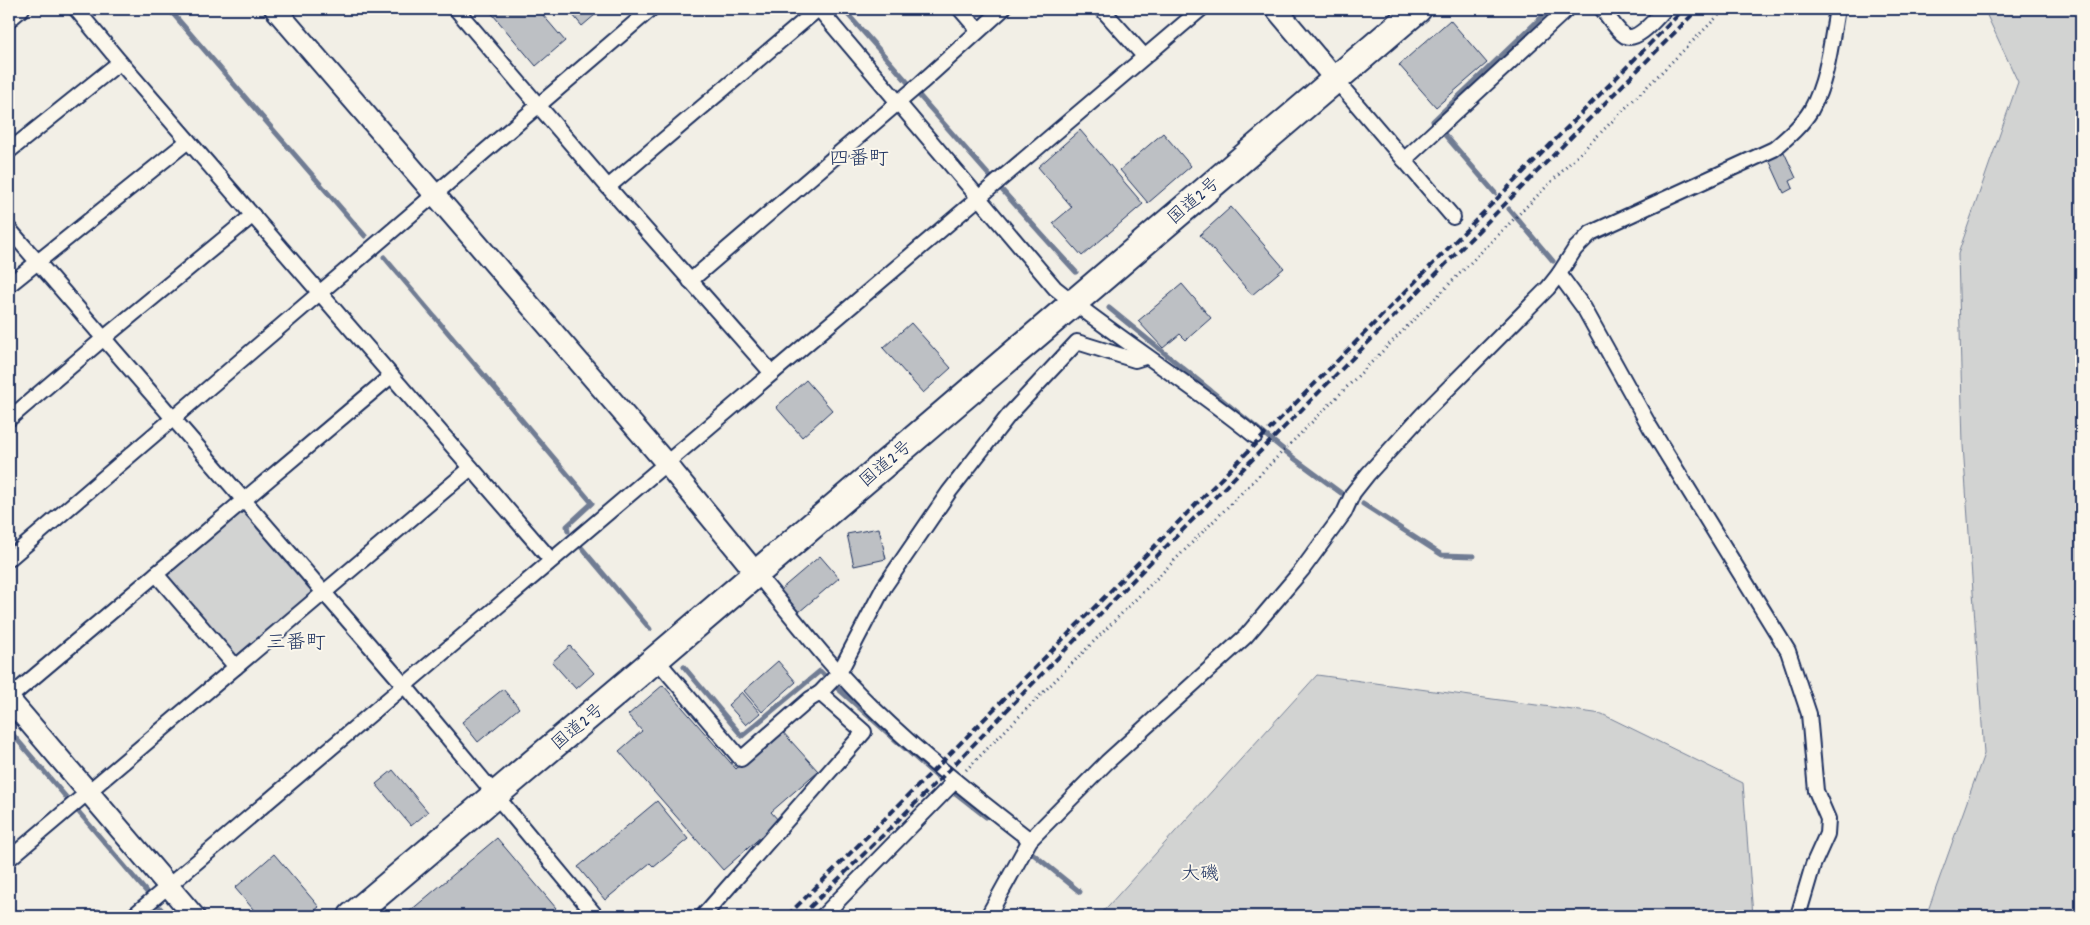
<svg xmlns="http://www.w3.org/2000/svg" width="2090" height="925" viewBox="0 0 2090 925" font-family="Dekko,'Klee One',sans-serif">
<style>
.green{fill:#d2d3d2;stroke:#768198}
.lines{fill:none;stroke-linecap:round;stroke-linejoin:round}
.stream{stroke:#707b93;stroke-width:5}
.building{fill:#bdc0c4;stroke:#1b2f5e}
.street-casing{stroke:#1b2f5e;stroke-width:18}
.secondary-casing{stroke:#1b2f5e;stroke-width:24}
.highway-casing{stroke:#1b2f5e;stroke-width:30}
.path{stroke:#1b2f5e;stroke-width:3;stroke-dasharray:1 4;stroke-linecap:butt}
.street{stroke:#fbf7ec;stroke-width:14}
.secondary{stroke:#fbf7ec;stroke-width:20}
.highway{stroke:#fbf7ec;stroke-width:26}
.rail{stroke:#1b2f5e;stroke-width:4;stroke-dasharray:8 4;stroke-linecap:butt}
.labels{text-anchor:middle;stroke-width:4;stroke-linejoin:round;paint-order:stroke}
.street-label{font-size:18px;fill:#1b2f5e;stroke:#fbf7ec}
.neighbourhood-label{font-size:19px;fill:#1b2f5e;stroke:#fbf7ec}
.quarter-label{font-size:20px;fill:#1b2f5e;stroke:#fbf7ec}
</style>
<rect width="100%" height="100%" fill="#f2efe6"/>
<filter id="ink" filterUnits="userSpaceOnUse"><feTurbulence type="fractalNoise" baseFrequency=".02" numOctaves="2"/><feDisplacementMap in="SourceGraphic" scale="10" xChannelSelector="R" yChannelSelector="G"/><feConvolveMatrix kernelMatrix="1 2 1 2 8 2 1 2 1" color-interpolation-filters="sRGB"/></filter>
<g filter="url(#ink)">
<g class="green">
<path d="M966 9H991L978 20Z"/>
<path d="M1984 9H2081V916H1926L1984 754 1963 445 1958 254 2018 82Z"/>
<path d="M243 500 323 592 236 667 156 574Z"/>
<path d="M1317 675 1602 714 1743 783 1753 916H1099Z"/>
</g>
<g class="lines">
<g class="stream">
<path d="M169 9 365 236"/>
<path d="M843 9C921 96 996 186 1076 272"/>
<path d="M1495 193 1433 121 1550 9"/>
<path d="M1509 209 1553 261"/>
<path d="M384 257 592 503 567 526 568 531"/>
<path d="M1109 308 1295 459 1341 493"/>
<path d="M1363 504 1442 555 1474 556"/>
<path d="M581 547 650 629"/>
<path d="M684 667 742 736 820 671 837 688 936 776"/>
<path d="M9 730 167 916"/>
<path d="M949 788 986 817"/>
<path d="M1032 853 1080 892"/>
</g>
</g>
<g class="building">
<path d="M488 9H549L542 14 565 41 536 66Z"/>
<path d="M568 9H602L582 26Z"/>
<path d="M1450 20 1487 63 1436 107 1399 65Z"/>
<path d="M1080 130 1143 204 1082 256 1053 223 1072 207 1038 167Z"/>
<path d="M1163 133 1191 166 1148 203 1120 170Z"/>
<path d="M1784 152 1796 178 1790 181 1793 188 1784 193 1769 160Z"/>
<path d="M1231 207 1284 268 1252 295 1200 235Z"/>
<path d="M1182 284 1211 318 1186 340 1180 334 1163 348 1138 321Z"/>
<path d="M911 323 951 368 923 393 883 348Z"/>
<path d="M806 380 832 410 802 437 776 407Z"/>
<path d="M879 528 886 559 854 566 847 534Z"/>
<path d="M820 556 839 578 799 612 780 590Z"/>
<path d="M570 646 594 673 576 689 552 662Z"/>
<path d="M778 661 796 682 762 712 744 691Z"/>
<path d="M663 685 736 769 781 730 818 771 771 812 779 821 723 870 619 751 642 731 628 715Z"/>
<path d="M503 689 519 708 478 742 462 722Z"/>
<path d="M742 692 760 713 746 725 728 705Z"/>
<path d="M393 770 428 812 411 826 376 784Z"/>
<path d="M657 801 688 839 654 867 650 863 605 900 578 867Z"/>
<path d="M497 838 556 908 547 916H404Z"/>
<path d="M274 854 319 907 308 916H259L235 888Z"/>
<path d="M98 909 104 916H90Z"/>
</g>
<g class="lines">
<defs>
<g id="street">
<path d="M76 9 120 62 551 560"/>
<path d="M456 9 608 187 772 373"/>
<path d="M819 9 1055 288C1120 340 1191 384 1255 436"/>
<path d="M960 9 978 30"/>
<path d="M1102 9 1144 56"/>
<path d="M1602 9C1607 15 1618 32 1625 36 1638 42 1657 17 1665 9"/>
<path d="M9 20 22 9"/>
<path d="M1335 79 1453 217"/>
<path d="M9 151 120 62"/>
<path d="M1404 160 1567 9"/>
<path d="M608 187 818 9"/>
<path d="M9 229 404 685 596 916"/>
<path d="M1559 274 1584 308 1650 427 1788 651 1809 714 1816 791 1828 819 1827 834 1813 865 1798 916"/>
<path d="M690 281 921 83 1003 9"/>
<path d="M9 285 188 141"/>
<path d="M9 419 104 338 253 215"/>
<path d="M9 559 651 9"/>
<path d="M756 573C794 618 830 667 873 708 922 756 976 798 1030 840"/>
<path d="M156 574 236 667"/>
<path d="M656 659 741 759 810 699 820 693 839 673 884 587 949 492 1009 415 1077 342 1135 360 1145 357"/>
<path d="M9 698 391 376"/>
<path d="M9 859 471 468"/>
<path d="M133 916 1201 9"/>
<path d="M703 916 864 732 820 693"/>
<path d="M823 916 955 781"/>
<path d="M988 916 1030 840 1107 762 1246 636 1302 570 1344 513 1353 493 1368 474 1422 415 1548 288 1559 274 1575 249 1591 233 1774 149C1788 137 1802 125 1811 110 1828 79 1831 42 1837 9"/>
</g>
<g id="secondary">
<path d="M275 9 666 463 756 573"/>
<path d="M1276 9 1335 79"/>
<path d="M9 699 194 916"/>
</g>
<path id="highway" d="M352 916 656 659 1418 9"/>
</defs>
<use href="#street" class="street-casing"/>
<use href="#secondary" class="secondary-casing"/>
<use href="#highway" class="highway-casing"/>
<path class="path" d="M966 770 1521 212 1725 9"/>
<use href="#street" class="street"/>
<use href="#secondary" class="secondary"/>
<use href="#highway" class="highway"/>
<g class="rail">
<path d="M787 916 937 767 1684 9"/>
<path d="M801 916 945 774 1140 573 1698 9"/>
</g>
</g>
</g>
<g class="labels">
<g class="street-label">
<text transform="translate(1193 200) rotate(-41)" y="6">国道2号</text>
<text transform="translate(885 463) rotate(-40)" y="6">国道2号</text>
<text transform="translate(577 726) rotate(-40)" y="6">国道2号</text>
</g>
<g class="neighbourhood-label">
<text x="1200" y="879">大磯</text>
</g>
<g class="quarter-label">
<text x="859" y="164">四番町</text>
<text x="296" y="648">三番町</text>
</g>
</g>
<rect width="2090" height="925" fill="none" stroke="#fbf7ec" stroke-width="30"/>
<rect x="15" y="15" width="2060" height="895" fill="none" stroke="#1b2f5e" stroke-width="2" filter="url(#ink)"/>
</svg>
